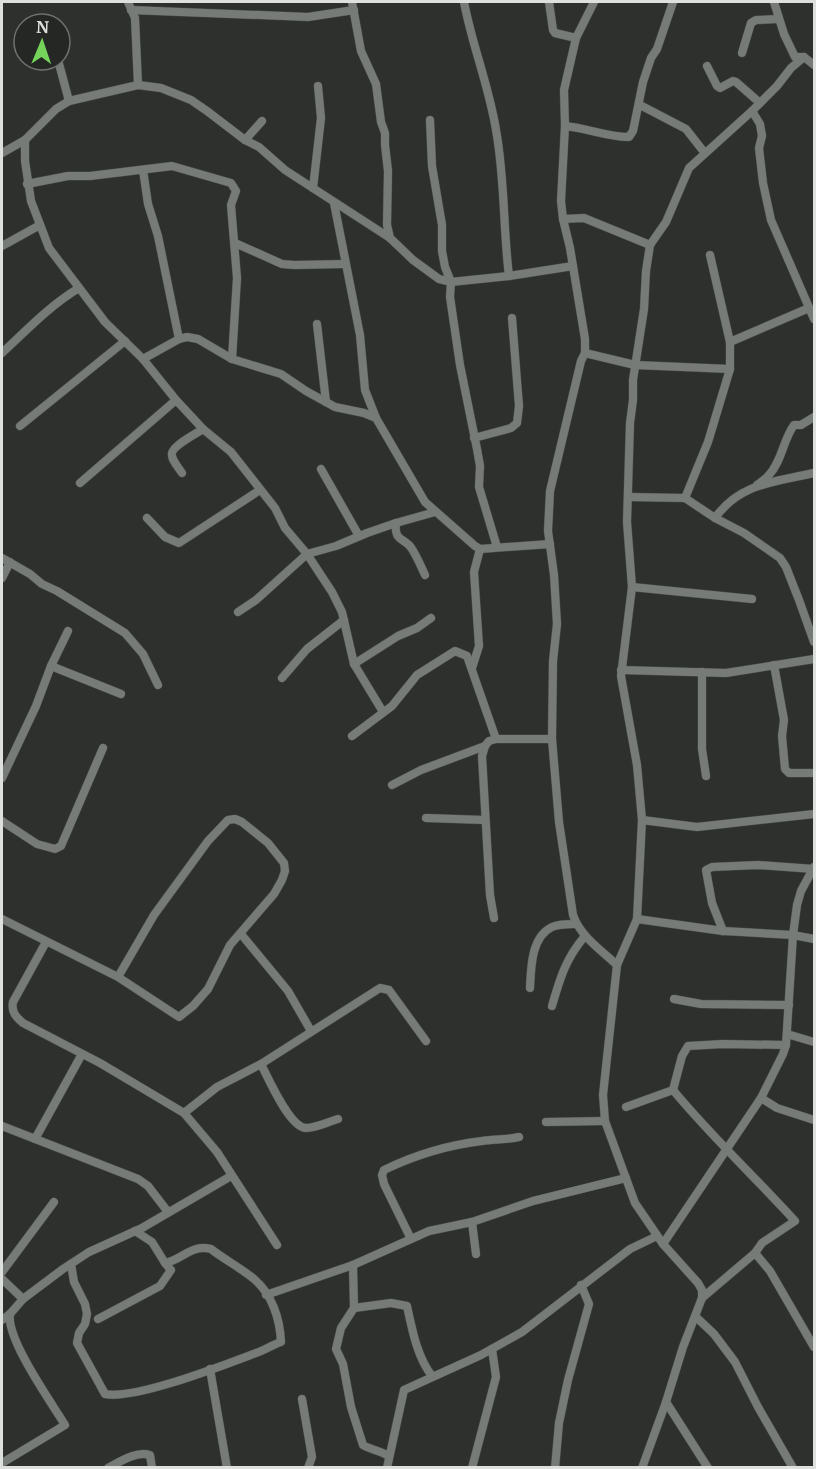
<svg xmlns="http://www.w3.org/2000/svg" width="816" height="1469" viewBox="0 0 816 1469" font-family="Merriweather,serif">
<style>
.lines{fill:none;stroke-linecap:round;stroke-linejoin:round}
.minor-casing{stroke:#4a4c49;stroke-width:9}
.minor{stroke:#777b77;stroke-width:8}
</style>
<rect width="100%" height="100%" fill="#2e302d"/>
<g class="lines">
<defs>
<g id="minor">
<path d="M128 2 135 18 138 85"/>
<path d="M352 2 361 51 376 84 381 122 385 133V145L388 171 387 225 390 238"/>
<path d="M464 2C472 45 489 86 496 130 505 179 503 228 509 276"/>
<path d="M549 2 553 30 555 33 576 38"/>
<path d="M594 2 576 38 564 90 565 126 561 201 563 219 570 248 585 339V353L581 361 550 491 548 531 554 575 557 624 553 661 552 739 559 822 573 915C580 936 601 950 617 965L603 1095 605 1121 635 1203 663 1244 698 1283 702 1290V1298L683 1347 666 1402 642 1468"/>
<path d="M131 10 308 17 354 10"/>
<path d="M45 22V24"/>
<path d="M742 53 751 23 756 20 778 19"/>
<path d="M804 57 814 65"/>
<path d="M58 60 69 101"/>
<path d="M707 66 717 86 720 88 733 81 736 82 760 103"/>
<path d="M640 105 686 129 704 152"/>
<path d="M752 111 760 124 762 136 759 148 763 183 771 220 814 319"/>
<path d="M430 120 432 166 442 225V251L445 267 451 282 450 297 460 365 477 449 480 466 479 487 497 547"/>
<path d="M565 126C587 128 607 137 629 137L633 131 643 82 651 58 657 49 673 2"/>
<path d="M25 140V161L31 201 49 248 105 322 143 359 176 400 203 429 231 452 275 508 285 528 307 554 332 592 342 612 354 664 383 712"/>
<path d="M245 140 262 121"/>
<path d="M2 153 25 140 56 109 69 101 138 85 161 88 191 100 207 111 245 140 259 147 285 170 390 238 413 260 439 279 451 282 509 276 573 266"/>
<path d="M143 170 148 204 158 236 179 339"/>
<path d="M27 184 68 176H90L172 166 231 183 236 191 231 205 237 278 232 359"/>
<path d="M313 188 321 118 318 86"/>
<path d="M334 203 360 335 365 390 376 418 425 502 475 546 480 549 550 544"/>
<path d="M563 219 584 218 650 245"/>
<path d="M235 243 282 264 294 265 345 264"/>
<path d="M2 246 40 225"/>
<path d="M317 324 326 402"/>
<path d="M730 342 809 308"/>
<path d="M2 353C27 330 49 306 79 288"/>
<path d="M585 353 635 365 730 369"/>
<path d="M143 359 179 339 187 337 198 339 232 359 281 374 306 391 335 407 364 413 376 418"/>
<path d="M20 426 125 341"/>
<path d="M474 438 511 428 517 423 519 406 512 318"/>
<path d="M321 469 359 536"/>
<path d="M182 473C179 468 173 462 172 456 169 447 196 434 203 429"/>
<path d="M80 483 176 400"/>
<path d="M757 485C761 482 766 479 769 475 782 461 783 440 794 425H801L814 417"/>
<path d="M628 497 685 498 715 518 744 533 780 558 786 567 799 600 814 642"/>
<path d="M685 498 708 442 730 369V342L710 255"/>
<path d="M147 518 165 537 179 543 260 490"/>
<path d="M715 518C740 483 775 482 814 473"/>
<path d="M396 523C394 543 405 537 412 549 417 557 421 566 425 575"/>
<path d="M2 558 30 574 42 584 57 591 125 633 143 654 158 685"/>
<path d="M2 578 10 562"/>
<path d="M632 587 752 599"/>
<path d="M238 612 256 600 307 554 336 546 367 533 396 523 435 512"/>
<path d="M354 664 398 636 417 628 431 618"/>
<path d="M774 665 784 720 782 736 785 769 789 773H814"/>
<path d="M51 666 121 694"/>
<path d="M472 668 479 646 474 572 480 549"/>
<path d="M621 670 726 673 814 659"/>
<path d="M702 672V749L706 776"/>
<path d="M282 678 307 649 344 620"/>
<path d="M352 736 392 706 417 675 455 651 467 656 496 739"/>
<path d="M485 746 482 756 490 895 494 918"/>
<path d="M2 778 36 706 51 666 68 631"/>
<path d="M392 785 421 770 485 746 489 741 496 739H552"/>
<path d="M426 818 485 820"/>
<path d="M642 820 697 827 814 814"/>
<path d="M2 821 37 844 55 849 61 846 103 748"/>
<path d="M2 919 118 977 179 1017 193 1006 208 989 230 945 274 894 282 880 285 871 284 863 268 843 242 822 235 819 228 820 208 841 154 915 118 977"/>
<path d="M637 919 723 931 793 935 814 939"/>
<path d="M723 931 712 903 706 870 712 867 758 865 814 869"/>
<path d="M241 934 288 991 311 1031"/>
<path d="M46 942 13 1002C11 1012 16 1017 23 1023L100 1063 184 1113 217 1152 277 1245"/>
<path d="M617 965 637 919 642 820 637 765 621 676 632 587 627 522 630 423 633 400V380L644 309 646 271 650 245 666 222 689 168 752 111 777 86 791 68 804 57H795L784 34 774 2"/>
<path d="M530 988C531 968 531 937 552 927 558 924 569 924 576 924"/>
<path d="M674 999 701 1004 789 1005"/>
<path d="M552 1006C560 978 566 958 585 936"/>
<path d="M787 1034 814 1042"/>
<path d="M261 1064C268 1078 290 1128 306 1128 316 1128 328 1122 338 1119"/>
<path d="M673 1090C711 1136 755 1177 795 1221L762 1243 755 1253 702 1298"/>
<path d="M761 1098 777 1108 814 1120"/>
<path d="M626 1107 673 1090 682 1056 688 1046 723 1044 786 1045"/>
<path d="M184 1113 217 1087 261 1064 380 988 389 990 426 1041"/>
<path d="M546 1122 605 1121"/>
<path d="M2 1126 138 1179 148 1186 168 1212"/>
<path d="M35 1139 82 1054"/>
<path d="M472 1222 476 1254"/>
<path d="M411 1239 384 1184 382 1175 384 1170C415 1155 448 1145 482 1141 494 1139 507 1140 519 1137"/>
<path d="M663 1244 761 1098 783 1054 786 1045 793 935 797 905 801 891 814 867"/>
<path d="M755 1253 770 1271 814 1347"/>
<path d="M71 1264 74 1282 85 1304 87 1314 85 1324 79 1333 77 1343 105 1394C135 1400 224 1365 256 1353 265 1350 272 1345 281 1342 280 1319 272 1294 254 1279 241 1268 225 1260 211 1249 191 1244 182 1260 165 1263L152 1242 135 1231"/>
<path d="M353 1265 354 1308 341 1328 336 1349 343 1364 351 1407 363 1445C369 1449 381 1451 389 1456"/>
<path d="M2 1272 54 1202"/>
<path d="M2 1279 23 1299"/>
<path d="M266 1295 353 1265 429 1231 472 1222 533 1201 626 1178"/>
<path d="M354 1308 391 1303 407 1306C412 1329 417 1357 432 1376"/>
<path d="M696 1317 714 1334 735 1362 758 1407 793 1468"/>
<path d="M98 1319 160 1286 171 1270 165 1263"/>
<path d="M2 1320 10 1314 23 1299 63 1269 89 1252 142 1228 231 1176"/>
<path d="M210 1369 227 1468"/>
<path d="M302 1399 312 1457 308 1468"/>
<path d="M666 1402 708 1468"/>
<path d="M2 1463 65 1425C51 1402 6 1339 10 1314"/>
<path d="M108 1468C121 1461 136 1451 150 1455L152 1468"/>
<path d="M387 1468 404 1390 481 1355 522 1332 630 1249 657 1236"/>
<path d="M472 1468 496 1377 492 1349"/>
<path d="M555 1468 559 1423 568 1380 589 1304 581 1285"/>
</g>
</defs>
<use href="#minor" class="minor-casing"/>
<use href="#minor" class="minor"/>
</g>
<rect width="816" height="1469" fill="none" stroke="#dee0de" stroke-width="6"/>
<g transform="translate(42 42) rotate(2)"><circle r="28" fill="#242723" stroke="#6e716e" stroke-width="1.5"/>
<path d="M0-4.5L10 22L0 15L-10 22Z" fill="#75d25b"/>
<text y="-9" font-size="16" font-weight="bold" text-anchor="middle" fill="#dee0de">N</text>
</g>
</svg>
